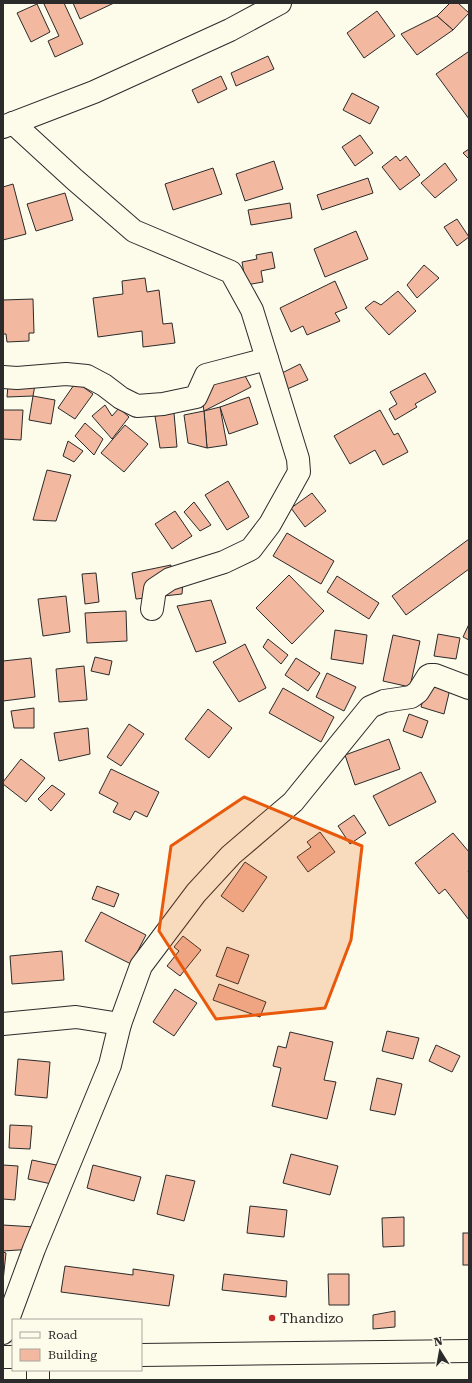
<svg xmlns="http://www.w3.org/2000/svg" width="472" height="1383" viewBox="0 0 472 1383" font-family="'Roboto Serif',serif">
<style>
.building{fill:#f2b8a0;stroke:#2b2b2b}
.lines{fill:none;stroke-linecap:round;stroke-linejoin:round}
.street-casing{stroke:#2b2b2b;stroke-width:24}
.secondary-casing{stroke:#2b2b2b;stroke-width:24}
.highway-casing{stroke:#2b2b2b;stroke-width:24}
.street{stroke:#fdfbea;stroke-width:22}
.secondary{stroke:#fdfbea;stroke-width:22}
.highway{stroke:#fdfbea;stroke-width:22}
.marked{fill:#e8590c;fill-opacity:0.2;stroke:#e8590c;stroke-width:3;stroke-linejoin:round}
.poi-dot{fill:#c62828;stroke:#fdfbea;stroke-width:1.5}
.labels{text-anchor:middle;stroke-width:3;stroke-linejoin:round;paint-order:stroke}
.poi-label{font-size:14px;fill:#2b2b2b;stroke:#fdfbea;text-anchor:start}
</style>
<rect width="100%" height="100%" fill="#fdfbea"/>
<g class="building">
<path d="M46 3H64L83 44 55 57 48 41 59 36 44 4Z"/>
<path d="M73 3H114L80 19Z"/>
<path d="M450 3H458L469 13 453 30 437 16Z"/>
<path d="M37 4 50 32 31 42 17 13Z"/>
<path d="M377 11 395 36 364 58 347 33Z"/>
<path d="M437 16 453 30 417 55 401 34Z"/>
<path d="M468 52 469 53V119L436 74Z"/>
<path d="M268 56 274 69 236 86 231 73Z"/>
<path d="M221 76 227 89 198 103 192 90Z"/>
<path d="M352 93 379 107 370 124 343 110Z"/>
<path d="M360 135 373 153 355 166 342 147Z"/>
<path d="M469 149V159L463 153Z"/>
<path d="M396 156 400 161 406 156 420 175 400 190 382 167Z"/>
<path d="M274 161 283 189 245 201 236 174Z"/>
<path d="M445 163 457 180 435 198 421 183Z"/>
<path d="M213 168 222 194 173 210 165 184Z"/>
<path d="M368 178 373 193 322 210 317 195Z"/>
<path d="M13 184 26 234 3 240V187Z"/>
<path d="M65 193 73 220 36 231 27 204Z"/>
<path d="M290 203 292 218 251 225 248 210Z"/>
<path d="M457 219 469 237 457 246 444 227Z"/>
<path d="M356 231 368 259 325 277 314 249Z"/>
<path d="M272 252 275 268 261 271 263 282 246 285 242 262 257 259 256 255Z"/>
<path d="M424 265 439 278 417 298 407 285Z"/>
<path d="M145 278 147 292 159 290 163 324 172 323 175 343 143 347 142 331 98 337 93 298 123 294 122 281Z"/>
<path d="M335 281 347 308 335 313 340 321 307 335 303 326 291 332 280 308Z"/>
<path d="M398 291 416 311 389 335 365 308 374 301 381 305Z"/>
<path d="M33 299 34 333H29V341L7 342 6 334H3V300Z"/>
<path d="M300 364 308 380 285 390 278 375Z"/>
<path d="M243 372 251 387 204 411 200 387Z"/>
<path d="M425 373 436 392 415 404 417 407 395 420 389 409 397 404 390 392Z"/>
<path d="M76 382 93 394 75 419 58 408Z"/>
<path d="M8 385H35L33 396 7 397Z"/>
<path d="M33 396 55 400 51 424 29 420Z"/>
<path d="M249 397 258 424 229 434 220 407Z"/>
<path d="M105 405 112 416 119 408 129 417 112 439 92 416Z"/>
<path d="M220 407 227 445 207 448 204 411Z"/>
<path d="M3 410H23L21 440 3 439Z"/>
<path d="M380 410 394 435 398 433 408 452 383 465 375 450 350 464 334 436Z"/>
<path d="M204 411 207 448 188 443 184 415Z"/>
<path d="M174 413 177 447 160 448 155 416Z"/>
<path d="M85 423 103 439 94 455 75 436Z"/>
<path d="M125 425 148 444 124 472 101 453Z"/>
<path d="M68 441 83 451 74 462 63 456Z"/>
<path d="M47 470 71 475 56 521 33 520Z"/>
<path d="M228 481 249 517 227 530 205 495Z"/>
<path d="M312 493 326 511 305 527 291 508Z"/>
<path d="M194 502 211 525 200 531 184 512Z"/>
<path d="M175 511 192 536 172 549 155 524Z"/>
<path d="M287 533 334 561 321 584 273 556Z"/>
<path d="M469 539V569L406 615 392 596Z"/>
<path d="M171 565 170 579 183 581 182 594 136 599 132 573Z"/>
<path d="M96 573 99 602 85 604 82 574Z"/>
<path d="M289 575 324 611 292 644 256 608Z"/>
<path d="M337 576 379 603 369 619 327 592Z"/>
<path d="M66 596 70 632 43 636 38 599Z"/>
<path d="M211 600 226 643 196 652 177 606Z"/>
<path d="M126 611 127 641 87 643 85 613Z"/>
<path d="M469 624V640L463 637Z"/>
<path d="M335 630 367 635 363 664 331 659Z"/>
<path d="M438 634 460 638 456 659 434 656Z"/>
<path d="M393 635 420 641 410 687 383 681Z"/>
<path d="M268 639 288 655 281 664 263 647Z"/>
<path d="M245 644 266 688 239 702 213 662Z"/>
<path d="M95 657 112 661 109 675 91 671Z"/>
<path d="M31 658 35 697 3 701V661Z"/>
<path d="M296 658 320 673 308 691 285 675Z"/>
<path d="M84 666 87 700 59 702 56 669Z"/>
<path d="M327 673 356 687 344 711 316 697Z"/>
<path d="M427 683 450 689 444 714 421 707Z"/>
<path d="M283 688 334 717 321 742 269 713Z"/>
<path d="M34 708V728H14L11 711Z"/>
<path d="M208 709 232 728 209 758 185 739Z"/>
<path d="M409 714 428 721 422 738 403 731Z"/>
<path d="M129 724 144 734 121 766 107 757Z"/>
<path d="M88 728 90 754 59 761 54 733Z"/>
<path d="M389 739 400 769 355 785 345 755Z"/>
<path d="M21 759 45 778 26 802 3 784V782Z"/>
<path d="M111 769 159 792 147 817 135 811 130 820 113 812 118 803 99 793Z"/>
<path d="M421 772 436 802 389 826 373 796Z"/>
<path d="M52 785 65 794 51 811 38 799Z"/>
<path d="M354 815 366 833 350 844 338 826Z"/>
<path d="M320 832 335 852 308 872 297 857 311 847 307 842Z"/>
<path d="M453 833 469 852V870L468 871 469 873V920L445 889 439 894 415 863Z"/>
<path d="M245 862 267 877 243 912 221 896Z"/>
<path d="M97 886 119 894 114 907 92 899Z"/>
<path d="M101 912 146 935 131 964 85 941Z"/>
<path d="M183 936 201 950 180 976 167 966 179 951 174 947Z"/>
<path d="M227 947 249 955 238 984 216 976Z"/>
<path d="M62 951 64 980 12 984 10 956Z"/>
<path d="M219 984 266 1002 260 1017 213 1000Z"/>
<path d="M175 989 197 1003 174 1036 153 1022Z"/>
<path d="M387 1031 419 1038 413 1059 382 1051Z"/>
<path d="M290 1032 333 1042 324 1080 336 1082 327 1119 272 1106 281 1068 273 1066 278 1046 286 1048Z"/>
<path d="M436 1045 460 1056 452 1072 429 1061Z"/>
<path d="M18 1059 50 1062 47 1098 15 1095Z"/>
<path d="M377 1078 402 1084 395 1115 370 1110Z"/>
<path d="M10 1125 32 1126 30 1149 9 1148Z"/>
<path d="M291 1154 338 1166 330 1195 283 1183Z"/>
<path d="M32 1160 61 1166V1186L28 1179Z"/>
<path d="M3 1165 18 1166 15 1200 3 1199Z"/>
<path d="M93 1165 141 1177 134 1201 87 1188Z"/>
<path d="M166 1175 195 1181 184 1221 157 1214Z"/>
<path d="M250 1206 287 1210 284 1237 247 1233Z"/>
<path d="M404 1217V1246L383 1247 382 1218Z"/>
<path d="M3 1225 35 1227 34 1249 3 1251Z"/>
<rect x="463" y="1233" width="6" height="32"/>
<path d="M3 1252 6 1253 3 1281Z"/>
<path d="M65 1266 133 1275V1269L174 1275 169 1306 61 1292Z"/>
<path d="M224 1274 287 1281 286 1297 222 1290Z"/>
<path d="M328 1274H349V1305H329Z"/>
<path d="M395 1311V1327L373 1329V1315Z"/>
</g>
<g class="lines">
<defs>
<g id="street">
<path d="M13 123 74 179 134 231 231 272 252 310 298 459 299 472 270 524 251 549 224 562 170 579 155 589 152 609"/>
<path d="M3 377 17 378 66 374 87 376 104 385 121 398 137 406 163 404 196 397 206 375 267 359"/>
<path d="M3 1024 76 1017 120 1024"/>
<path d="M3 1333 34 1249 110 1065 120 1024 141 966 196 893 231 855 293 802 370 707 384 701 411 697 418 692 428 676 430 675H435L469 688"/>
<path d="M38 1380V1370"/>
</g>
<g id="secondary">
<path d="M141 1355 469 1351"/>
<path d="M3 1357H13"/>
</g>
<path id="highway" d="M3 127 94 92 230 30 280 3"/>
</defs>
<use href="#street" class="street-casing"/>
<use href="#secondary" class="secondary-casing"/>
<use href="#highway" class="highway-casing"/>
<use href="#street" class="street"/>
<use href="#secondary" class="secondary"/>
<use href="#highway" class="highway"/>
</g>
<path class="marked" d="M244 797 362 846 351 940 325 1008 216 1019 159 931 171 846Z"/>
<circle class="poi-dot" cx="272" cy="1318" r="4"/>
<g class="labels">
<g class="poi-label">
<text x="280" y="1323">Thandizo</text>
</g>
</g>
<rect width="472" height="1383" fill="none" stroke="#2b2b2b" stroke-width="8"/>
<rect x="12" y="1319" width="130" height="52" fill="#fdfbea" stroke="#a9a89e"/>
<rect x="20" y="1332" width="20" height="6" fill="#fdfbea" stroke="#a9a89e"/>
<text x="48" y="1339" font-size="12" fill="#2b2b2b">Road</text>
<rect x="20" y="1349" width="20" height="12" fill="#f2b8a0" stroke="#a9a89e"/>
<text x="48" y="1359" font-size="12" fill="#2b2b2b">Building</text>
<g transform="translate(440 1351) rotate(349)" stroke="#fdfbea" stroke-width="3" paint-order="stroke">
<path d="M0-3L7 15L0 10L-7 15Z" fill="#2b2b2b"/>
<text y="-6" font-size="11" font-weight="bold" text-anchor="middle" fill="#2b2b2b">N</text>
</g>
</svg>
